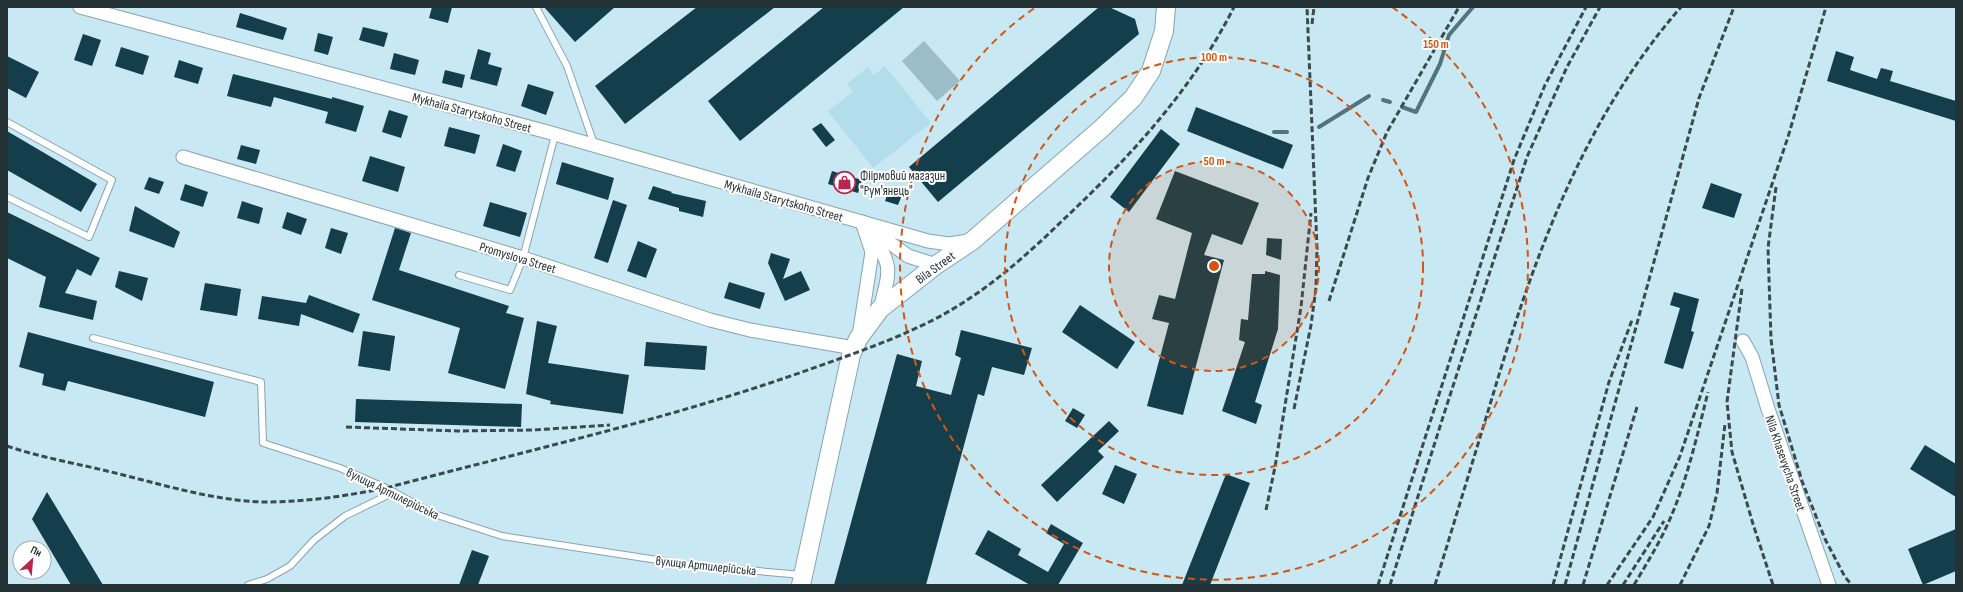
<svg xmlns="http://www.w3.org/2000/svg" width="1963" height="592" viewBox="0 0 1963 592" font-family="'Sofia Sans Condensed',sans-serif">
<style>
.built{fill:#b4ddec}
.green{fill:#9bbdca}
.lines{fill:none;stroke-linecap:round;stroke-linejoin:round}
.stream{stroke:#52747f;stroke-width:4}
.building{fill:#143e4b}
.lane-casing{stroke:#86a4af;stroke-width:8}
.street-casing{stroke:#86a4af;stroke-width:15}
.secondary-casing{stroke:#86a4af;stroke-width:20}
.lane{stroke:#fff;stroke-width:6}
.street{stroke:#fff;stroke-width:13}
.secondary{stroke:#fff;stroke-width:18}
.rail{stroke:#3a4a4f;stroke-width:3;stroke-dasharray:6 3;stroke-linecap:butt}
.ring{fill:none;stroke:#d45510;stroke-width:2;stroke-dasharray:7 5}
.labels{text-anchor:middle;stroke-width:4;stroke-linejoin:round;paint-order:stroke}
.street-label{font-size:13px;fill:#243135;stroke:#fff}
.poi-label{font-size:13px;fill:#243135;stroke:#fff;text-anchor:start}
.centre{fill:#d45510;stroke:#fff;stroke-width:2}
.ring-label{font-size:12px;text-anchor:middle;font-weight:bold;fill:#d45510;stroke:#fff;stroke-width:4;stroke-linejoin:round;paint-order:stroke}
</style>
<rect width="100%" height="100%" fill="#c8e8f3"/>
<path class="built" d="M885 66 931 123 873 168 828 111 853 92 847 84 868 67 874 75Z"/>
<path class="green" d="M924 41 960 81 937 101 902 61Z"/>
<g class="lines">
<g class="stream">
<path d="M1383 100 1390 102"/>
<path d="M1402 107 1416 112 1440 64 1449 35 1473 7"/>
<path d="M1319 127 1369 96"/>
<path d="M1274 132H1287"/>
</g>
</g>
<g class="building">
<path d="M432 7H452L448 23 429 18Z"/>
<path d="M544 7H615L575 42Z"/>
<path d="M697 7H775L625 124 595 86Z"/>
<path d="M824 7H904L740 141 708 101Z"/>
<path d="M1099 7H1109L1135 19 1139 34 938 202 909 167Z"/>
<path d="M240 13 287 28 283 40 236 27Z"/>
<path d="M363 27 388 33 384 47 359 40Z"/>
<path d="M318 33 333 37 328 55 314 51Z"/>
<path d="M83 34 101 40 92 66 74 60Z"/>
<path d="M121 47 149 56 143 75 115 66Z"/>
<path d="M478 49 491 53 488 64 502 68 497 86 470 79Z"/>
<path d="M1836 51 1854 57 1850 70 1877 79 1881 68 1893 71 1890 81 1956 101V121L1827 81Z"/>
<path d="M394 53 419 60 415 75 390 69Z"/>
<path d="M7 56 39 72 26 98 7 88Z"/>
<path d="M179 60 203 68 198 84 174 77Z"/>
<path d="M445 70 465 75 462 88 442 83Z"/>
<path d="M233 74 332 99V97L364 106 356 132 325 123 328 112 274 97 271 107 227 96Z"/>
<path d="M528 84 554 92 546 115 521 106Z"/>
<path d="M1196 107 1293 145 1283 169 1187 131Z"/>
<path d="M389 110 408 116 401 138 382 132Z"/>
<path d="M821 123 835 140 826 147 812 129Z"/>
<path d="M449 127 480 135 475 154 444 146Z"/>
<path d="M1161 129 1180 144 1129 212 1110 197Z"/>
<path d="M7 131 97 184 81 212 7 170Z"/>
<path d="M503 144 522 151 515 172 496 166Z"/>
<path d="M241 145 260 150 256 164 237 159Z"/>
<path d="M370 156 405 167 398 192 362 181Z"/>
<path d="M562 162 614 178 608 200 556 184Z"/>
<path d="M832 171 862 180 858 193 828 184Z"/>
<path d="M1175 171 1259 203 1242 245 1212 234 1204 255 1224 260 1183 415 1147 406 1169 323 1152 319 1159 295 1175 299 1192 233 1156 219Z"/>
<path d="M149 177 164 182 159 194 144 189Z"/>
<path d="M1711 183 1742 194 1734 218 1702 208Z"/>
<path d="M185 184 208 192 203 207 180 200Z"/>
<path d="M653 186 672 192 671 193 706 201 703 217 679 211V208L648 199Z"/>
<path d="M889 190 902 195 898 205 885 201Z"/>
<path d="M613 200 627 205 608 263 594 258Z"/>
<path d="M242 201 263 208 259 224 237 218Z"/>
<path d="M490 202 527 213 520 237 483 226Z"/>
<path d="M135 206 180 232 174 248 129 231Z"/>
<path d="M7 212 100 258 91 276 77 269 65 293 97 301 93 320 39 307 46 277 7 258Z"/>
<path d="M287 212 307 219 301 235 282 228Z"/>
<path d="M331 228 348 233 341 254 325 248Z"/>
<path d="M395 228 411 233 399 270 509 306 506 313 524 318 505 389 448 373 460 328 372 300Z"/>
<path d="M1267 238 1282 239 1281 260 1266 255Z"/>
<path d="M638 241 657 249 646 278 627 271Z"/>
<path d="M771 253 790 259 783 279 801 271 810 290 785 301 768 263Z"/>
<path d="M119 271 148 278 142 301 115 287Z"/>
<path d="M1265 271 1280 275 1278 329 1255 402 1262 405 1256 424 1222 411 1245 342 1239 340 1241 319 1248 320 1252 274H1265Z"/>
<path d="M729 282 765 293 760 309 724 298Z"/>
<path d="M205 283 241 289 237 316 200 310Z"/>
<path d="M1674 292 1699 299 1691 331 1694 332 1683 369 1664 363 1680 308 1670 305Z"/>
<path d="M309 295 360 314 353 333 301 314 299 326 258 319 262 296 306 303Z"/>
<path d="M1080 305 1135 342 1117 369 1062 332Z"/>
<path d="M537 321 557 326 548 363 629 375 623 414 550 404 551 401 526 394Z"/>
<path d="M961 330 1032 348 1024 375 992 367 984 396 978 394 926 585H834L897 354 922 361 916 386 951 395 961 358 955 355Z"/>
<path d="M363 331 395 336 390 371 358 366Z"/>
<path d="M28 332 214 382 205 417 68 381 65 391 42 385 44 374 19 367Z"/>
<path d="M646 342 707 346 705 370 644 366Z"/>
<path d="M356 399 522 404 521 427 355 422Z"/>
<path d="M1073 408 1085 415 1077 428 1065 421Z"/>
<path d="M1109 421 1119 431 1098 451 1104 457 1057 502 1041 485Z"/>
<path d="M1925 445 1956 464V497L1910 469Z"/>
<path d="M1115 465 1137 474 1124 504 1102 494Z"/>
<path d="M1226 474 1250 483 1210 585H1182Z"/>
<path d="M47 492 103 585H71L32 519Z"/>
<path d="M1051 524 1083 543 1058 585H1030L975 554 988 530 1021 549 1018 555 1048 572 1064 544 1046 533Z"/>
<path d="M1956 529V571L1923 585 1908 549Z"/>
<path d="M472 550 489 556 478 585H459Z"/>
</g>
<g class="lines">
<defs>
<g id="lane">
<path d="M536 7 567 66 594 144"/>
<path d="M7 122 112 180 89 237 7 197"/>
<path d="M459 275 510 290 523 258 555 135"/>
<path d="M93 338 261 382 263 443 340 468 386 488 434 514 502 536 690 565 802 575"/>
<path d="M248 585 267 579 290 566 314 540 345 516 394 492"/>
</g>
<g id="street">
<path d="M80 7 544 131 928 241 949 244 968 241"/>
<path d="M183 157 523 258 710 320 750 330 854 348"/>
<path d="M869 232C894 266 890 269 880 309"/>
<path d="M875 232 908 256 936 265"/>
<path d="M859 336 872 252 862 222"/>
<path d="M1743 341 1752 357 1768 409 1829 585"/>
</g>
<path id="secondary" d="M801 585 851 355 858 339 880 309 936 265 972 241 1102 128 1133 98 1151 71 1164 31 1166 7"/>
</defs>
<use href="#lane" class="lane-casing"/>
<use href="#street" class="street-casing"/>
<use href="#secondary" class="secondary-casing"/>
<use href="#lane" class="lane"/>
<use href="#street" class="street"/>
<use href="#secondary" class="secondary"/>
<g class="rail">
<path d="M1312 24 1314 7"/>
<path d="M1776 187 1768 248 1771 339 1779 405 1802 481 1825 539 1845 577 1852 585"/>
<path d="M1742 289 1727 402 1732 452 1753 524 1773 585"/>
<path d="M1329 301 1368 178 1387 132 1459 7"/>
<path d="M1294 409 1311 325 1316 288 1317 248 1307 7"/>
<path d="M346 427 458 431 533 430 610 425"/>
<path d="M7 446C39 457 74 463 107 471 158 483 212 501 265 502 306 502 346 496 386 488 525 451 666 420 802 372 847 356 892 341 935 319 983 294 1024 258 1063 220 1130 157 1193 89 1234 7"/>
<path d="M1266 510 1275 467 1301 307 1311 213"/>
<path d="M1378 585 1514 160 1545 85 1586 7"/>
<path d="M1390 585 1443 417 1527 157 1567 67 1600 7"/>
<path d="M1435 585C1453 526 1471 467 1489 408 1532 263 1580 123 1681 7"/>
<path d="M1553 585 1609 382 1632 320"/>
<path d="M1565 585 1699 98 1734 7"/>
<path d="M1583 585 1637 407"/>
<path d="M1607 585 1653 517 1680 456 1788 137 1826 7"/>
<path d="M1623 585 1664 521"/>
<path d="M1634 585C1644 568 1654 552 1663 534 1685 490 1696 440 1708 392"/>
<path d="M1680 585 1709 526 1717 493 1725 424"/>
</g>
</g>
<circle cx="1214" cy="266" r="105" fill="#d45510" fill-opacity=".12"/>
<g class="ring">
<circle cx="1214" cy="266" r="105"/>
<circle cx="1214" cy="266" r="209"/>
<path d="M1392 7A314 314 0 1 1 1036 7"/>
</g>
<defs>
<symbol id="shop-ring" viewBox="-11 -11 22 22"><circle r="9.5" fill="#fff" stroke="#b7264c" stroke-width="1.5"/><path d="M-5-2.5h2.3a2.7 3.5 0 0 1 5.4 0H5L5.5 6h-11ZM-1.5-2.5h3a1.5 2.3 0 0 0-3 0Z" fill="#b7264c"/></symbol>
</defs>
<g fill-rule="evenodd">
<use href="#shop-ring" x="832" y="170" width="25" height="25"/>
</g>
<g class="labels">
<g class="street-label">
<text transform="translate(472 112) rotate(15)" y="5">Mykhaila Starytskoho Street</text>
<text transform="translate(784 200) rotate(16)" y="5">Mykhaila Starytskoho Street</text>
<text transform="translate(518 257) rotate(17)" y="5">Promyslova Street</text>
<text transform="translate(935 267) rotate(-36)" y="5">Bila Street</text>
<text transform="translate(1786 463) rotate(71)" y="5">Nila Khasevycha Street</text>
<text transform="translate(393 493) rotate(26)" y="5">вулиця Артилерійська</text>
<text transform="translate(706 565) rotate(6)" y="5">вулиця Артилерійська</text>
</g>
<g class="poi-label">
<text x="860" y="180">Фіірмовий магазин<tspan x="860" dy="15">"Рум'янець"</tspan></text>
</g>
</g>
<circle cx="1214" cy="266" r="6" class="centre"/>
<g class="ring-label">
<text x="1436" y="48">150 m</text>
<text x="1214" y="61">100 m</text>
<text x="1214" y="165">50 m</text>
</g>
<rect width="1963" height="592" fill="none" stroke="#243135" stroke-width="16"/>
<g transform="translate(32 560) rotate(26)"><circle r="19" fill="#ffffff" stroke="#a7adae"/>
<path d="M0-3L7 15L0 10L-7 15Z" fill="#b7264c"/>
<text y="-6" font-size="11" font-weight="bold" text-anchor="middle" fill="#243135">Пн</text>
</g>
</svg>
